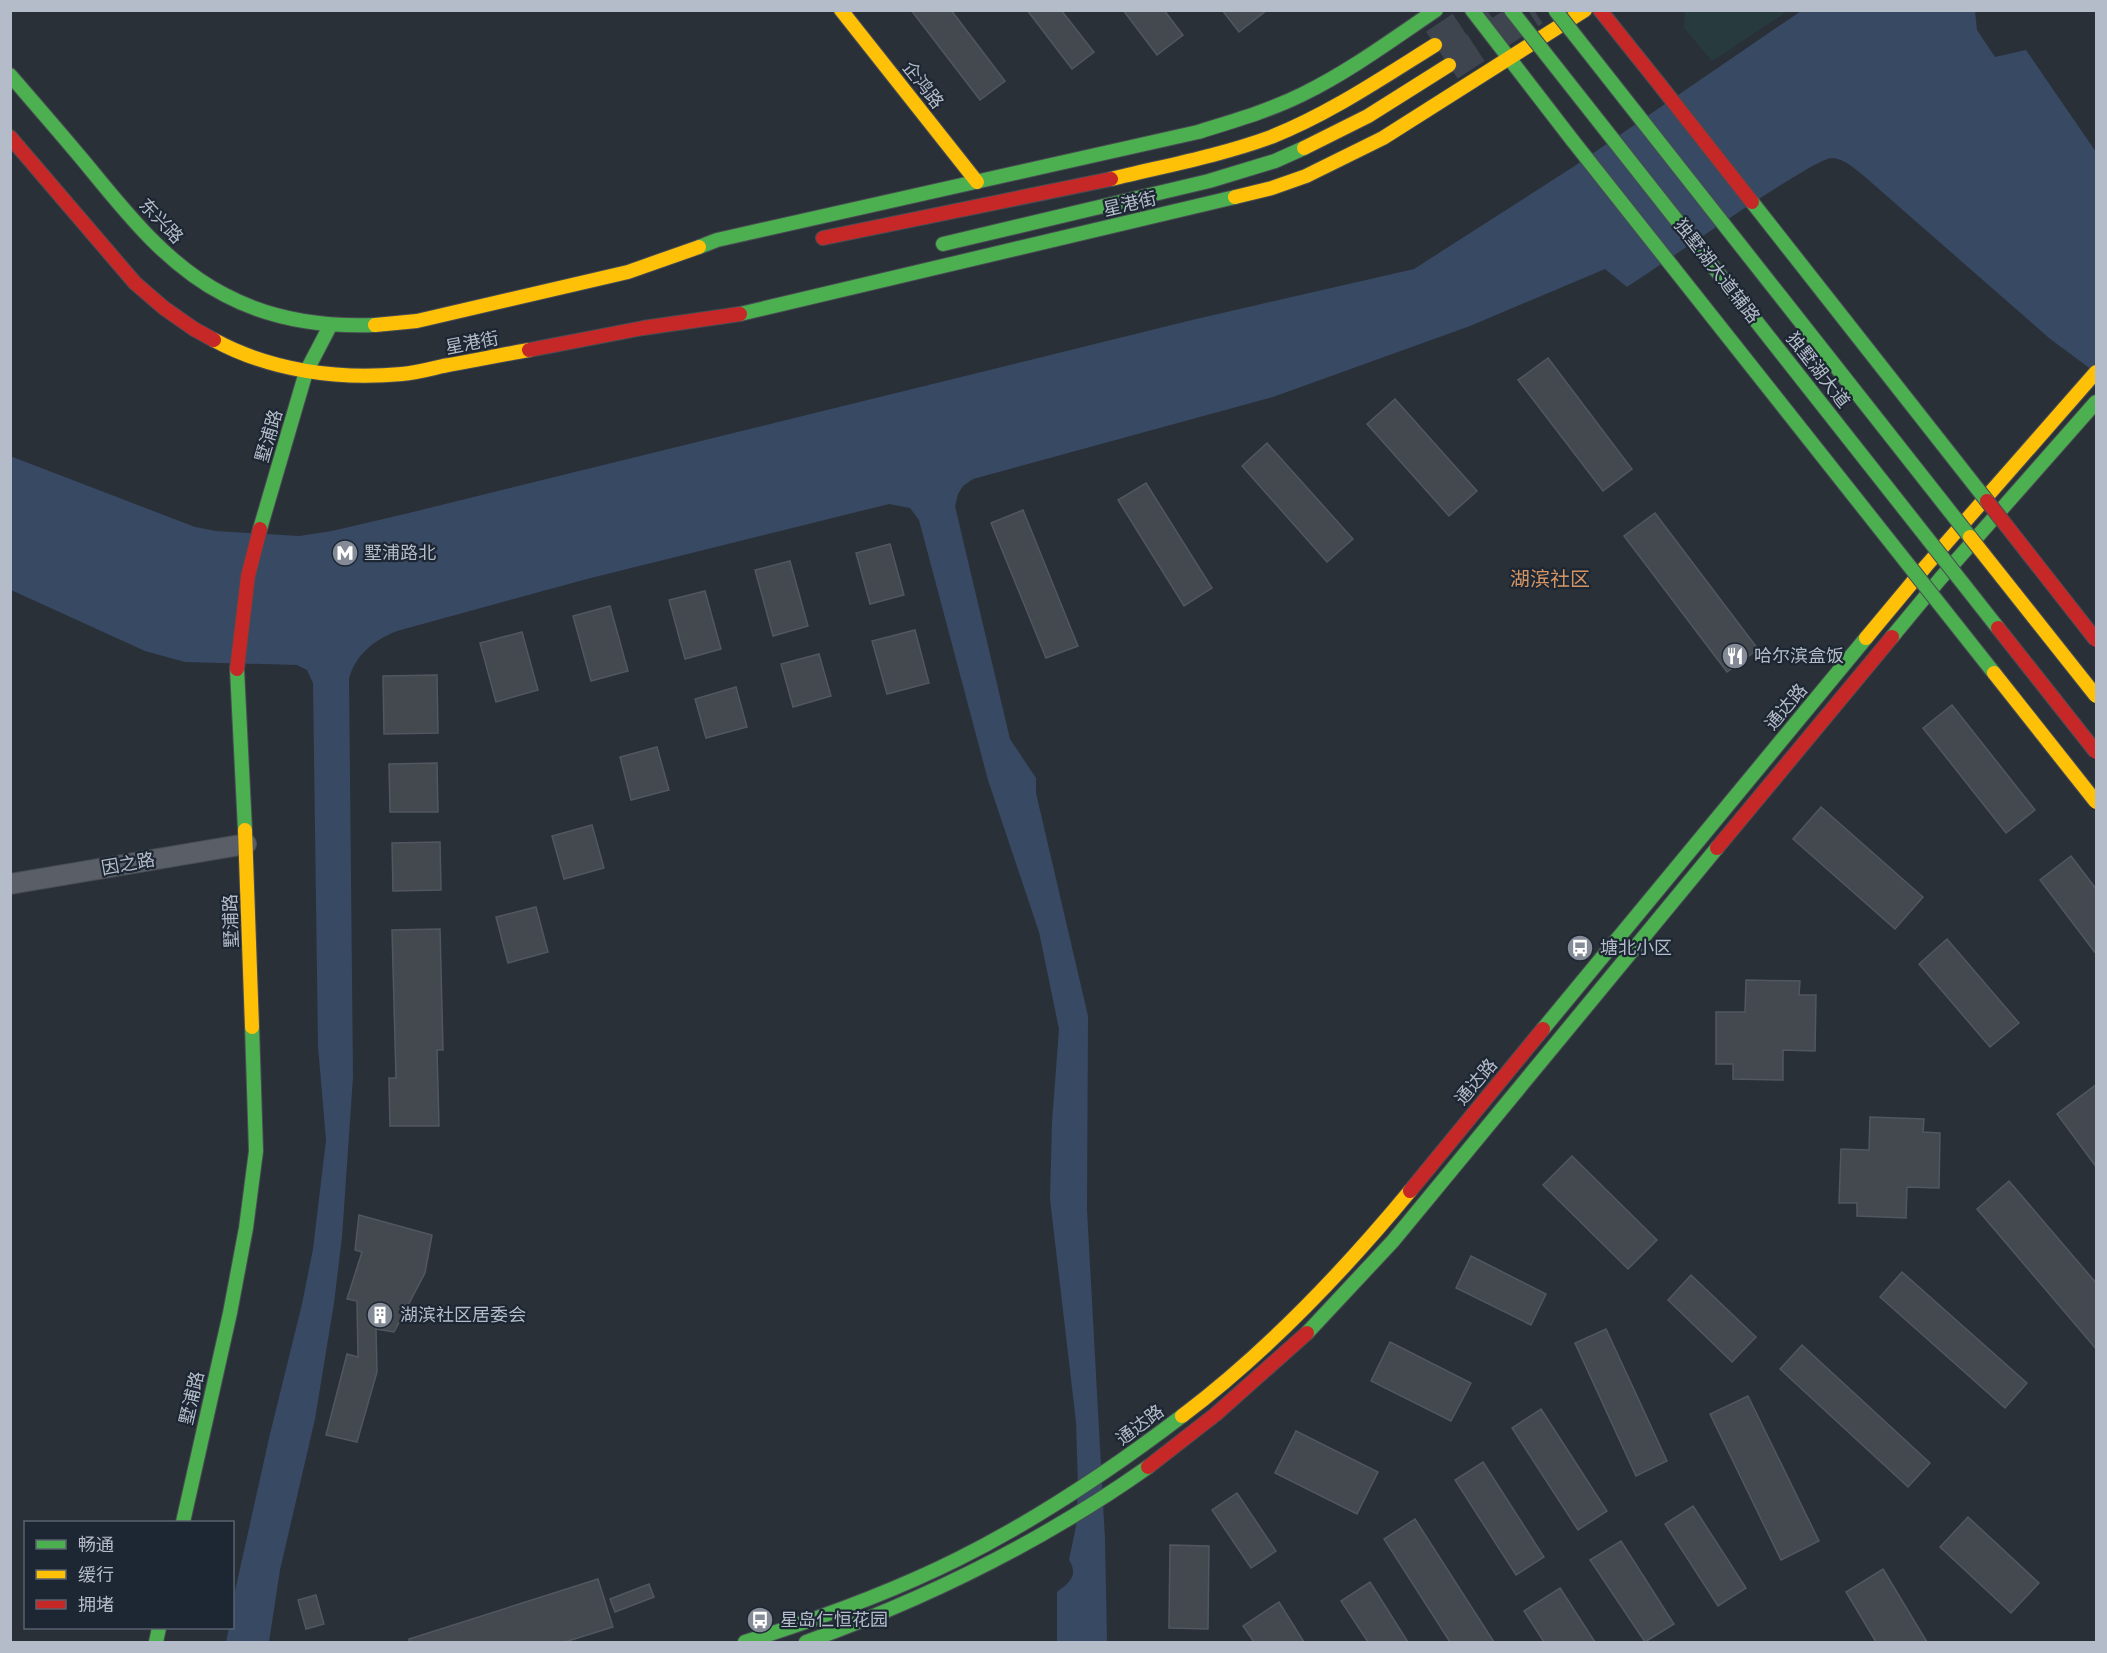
<svg xmlns="http://www.w3.org/2000/svg" width="2107" height="1653" viewBox="0 0 2107 1653" font-family="'Varela Round','Noto Sans SC',sans-serif">
<style>
.green{fill:#273a3e}
.water{fill:#384963}
.building{fill:#444950;stroke:#52575f;stroke-width:1.5}
.lines{fill:none;stroke-linecap:round;stroke-linejoin:round}
.primary-tunnel{stroke:#3f454e;stroke-width:32;stroke-dasharray:32 16;stroke-linecap:butt}
.street-casing{stroke:#484c53;stroke-width:22}
.fast-casing{stroke:#484c53;stroke-width:16}
.slow-casing{stroke:#484c53;stroke-width:16}
.jam-casing{stroke:#484c53;stroke-width:16}
.street{stroke:#5a5e66;stroke-width:20}
.fast{stroke:#4caf50;stroke-width:14}
.slow{stroke:#ffc107;stroke-width:14}
.jam{stroke:#c62828;stroke-width:14}
.fast-bridge-casing{stroke:#484c55;stroke-width:16;stroke-linecap:butt}
.slow-bridge-casing{stroke:#484c55;stroke-width:16;stroke-linecap:butt}
.jam-bridge-casing{stroke:#484c55;stroke-width:16;stroke-linecap:butt}
.fast-bridge{stroke:#4caf50;stroke-width:14}
.slow-bridge{stroke:#ffc107;stroke-width:14}
.jam-bridge{stroke:#c62828;stroke-width:14}
.labels{text-anchor:middle;stroke-width:4.5;stroke-linejoin:round;paint-order:stroke}
.street-label{font-size:18px;fill:#b4bcc9;stroke:#1d2633}
.poi-label{font-size:18px;fill:#b4bcc9;stroke:#1d2633;text-anchor:start}
.neighbourhood-label{font-size:20px;fill:#d59563;stroke:#1d2633}
</style>
<rect width="100%" height="100%" fill="#2a3038"/>
<path class="green" d="M1685 11V10L1788 11 1712 61 1684 28Z"/>
<path class="water" d="M1801 11H1975L1977 30 1995 57 2026 50 2096 152V373L2049 338 1864 176C1855 169 1845 159 1832 158 1815 157 1654 270 1627 287L1605 269 1470 326 1273 397 973 479 963 486 958 494 955 506 1010 739 1036 778V793L1088 1016 1087 1210 1105 1539 1107 1642H1057V1592C1069 1583 1079 1576 1069 1560L1076 1526 1078 1487 1076 1422 1050 1199 1052 1122 1059 1029 1039 932 988 780 919 520 910 508 889 504 587 579 397 631C374 640 355 655 349 679L353 1077 342 1237 334 1303 315 1419 280 1570 269 1642H226L229 1628H232L235 1591 270 1434 302 1304 313 1249 326 1140 318 1046 313 683 307 670 297 665 185 662 145 651 11 590 10 456 195 527 216 531 299 536 332 531 413 512 1192 320 1414 269 1573 167Z"/>
<g class="building">
<path d="M911 10H951L1005 81 980 100Z"/>
<path d="M1027 10H1061L1094 52 1072 69Z"/>
<path d="M1123 10H1164L1183 35 1157 55Z"/>
<path d="M1222 10H1267L1239 32Z"/>
<path d="M1548 358 1632 469 1603 491 1518 380Z"/>
<path d="M1395 399 1477 491 1449 516 1367 424Z"/>
<path d="M1267 443 1353 539 1327 562 1242 466Z"/>
<path d="M1146 483 1212 588 1184 606 1118 500Z"/>
<path d="M1023 510 1078 646 1046 658 991 523Z"/>
<path d="M1655 513 1758 649 1727 672 1624 536Z"/>
<path d="M890 544 904 595 870 604 856 553Z"/>
<path d="M790 561 808 626 773 636 755 570Z"/>
<path d="M705 591 721 649 685 659 669 600Z"/>
<path d="M610 606 628 671 591 681 573 616Z"/>
<path d="M915 630 929 683 887 694 872 641Z"/>
<path d="M522 632 538 690 496 702 480 643Z"/>
<path d="M819 654 831 696 793 707 781 664Z"/>
<path d="M437 675 438 733 384 734 383 676Z"/>
<path d="M736 687 747 727 706 738 695 699Z"/>
<path d="M1952 705 2035 810 2006 833 1923 728Z"/>
<path d="M657 747 669 790 631 800 620 757Z"/>
<path d="M437 763 438 812H390L389 764Z"/>
<path d="M1821 807 1923 897 1895 929 1793 839Z"/>
<path d="M592 825 604 868 564 879 552 836Z"/>
<path d="M440 842 441 890 393 891 392 843Z"/>
<path d="M2071 856 2097 890V955L2040 880Z"/>
<path d="M536 907 548 952 508 963 496 917Z"/>
<path d="M440 929 443 1050H437L439 1126H390L389 1078H396L392 930Z"/>
<path d="M1947 939 2019 1023 1990 1047 1919 964Z"/>
<path d="M1746 980 1800 981 1799 995H1816L1815 1051 1783 1050V1080L1733 1079V1064H1716V1012H1745Z"/>
<path d="M2097 1084V1168L2057 1114Z"/>
<path d="M1870 1117 1924 1119 1923 1132 1940 1133 1939 1188 1907 1187 1906 1218 1857 1216V1203H1839L1841 1149 1869 1150Z"/>
<path d="M1572 1156 1657 1240 1628 1269 1543 1185Z"/>
<path d="M2009 1181 2097 1284V1350L1977 1209Z"/>
<path d="M359 1215 432 1235 425 1273 394 1332 376 1329 377 1372 357 1442 326 1435 347 1354 358 1357 357 1301 347 1299 362 1252 355 1250Z"/>
<path d="M1471 1256 1546 1294 1531 1325 1456 1288Z"/>
<path d="M1902 1272 2027 1383 2005 1408 1880 1297Z"/>
<path d="M1691 1275 1756 1337 1732 1362 1668 1300Z"/>
<path d="M1606 1329 1667 1461 1636 1476 1575 1343Z"/>
<path d="M1390 1342 1471 1383 1451 1421 1371 1381Z"/>
<path d="M1802 1345 1930 1463 1908 1487 1780 1369Z"/>
<path d="M1748 1396 1819 1541 1781 1560 1710 1414Z"/>
<path d="M1541 1409 1607 1511 1578 1530 1512 1428Z"/>
<path d="M1296 1431 1378 1472 1357 1514 1275 1473Z"/>
<path d="M1483 1462 1544 1557 1516 1575 1455 1480Z"/>
<path d="M1237 1493 1276 1551 1251 1568 1212 1510Z"/>
<path d="M1693 1506 1746 1588 1718 1606 1665 1524Z"/>
<path d="M1968 1517 2039 1583 2011 1613 1940 1547Z"/>
<path d="M1415 1519 1494 1642H1450L1384 1539Z"/>
<path d="M1621 1541 1674 1624 1645 1642 1590 1560Z"/>
<path d="M1170 1545 1209 1546 1208 1629 1169 1628Z"/>
<path d="M1883 1569 1927 1642H1876L1846 1592Z"/>
<path d="M598 1579 613 1627 565 1642H409V1639Z"/>
<path d="M1370 1582 1408 1642H1368L1341 1601Z"/>
<path d="M649 1584 654 1597 615 1612 610 1599Z"/>
<path d="M1560 1588 1595 1642H1544L1524 1611Z"/>
<path d="M316 1595 324 1624 306 1629 298 1600Z"/>
<path d="M1279 1602 1304 1642H1254L1243 1626Z"/>
</g>
<g class="lines">
<g class="primary-tunnel">
<path d="M1435 45 1487 10"/>
<path d="M1449 65 1534 10"/>
</g>
<defs>
<path id="street" d="M10 884 246 844"/>
<g id="fast">
<path d="M1472 10 1573 141"/>
<path d="M10 75C36 105 62 135 87 165 127 214 168 266 225 295 272 320 323 327 375 325"/>
<path d="M943 244 1209 181 1275 161 1304 148"/>
<path d="M699 247 717 240 1198 132C1233 121 1269 111 1303 94 1350 71 1393 39 1436 10"/>
<path d="M740 314 1235 197"/>
<path d="M260 529 306 372 330 326"/>
<path d="M1892 637 1940 579 2096 402"/>
<path d="M237 669 245 830"/>
<path d="M1543 1029 1866 638"/>
<path d="M1307 1333 1393 1241 1717 848"/>
<path d="M183 1522 230 1313 246 1228 256 1151 252 1027"/>
<path d="M156 1642 159 1628"/>
<path d="M745 1642C818 1619 890 1593 958 1559 1038 1519 1111 1470 1182 1416"/>
<path d="M806 1642C928 1598 1042 1542 1148 1467"/>
</g>
<g id="slow">
<path d="M841 10 977 182"/>
<path d="M1304 148 1368 116 1449 65"/>
<path d="M1111 179C1164 166 1219 156 1271 137 1329 114 1382 78 1435 45"/>
<path d="M1235 197 1272 188 1306 176 1383 138 1585 10"/>
<path d="M375 325 417 321 628 272 699 247"/>
<path d="M214 340C271 371 339 380 402 374 416 373 430 369 443 366 472 361 500 355 529 350"/>
<path d="M1866 638 1926 566 2096 372"/>
<path d="M245 830 252 1027"/>
<path d="M1182 1416C1267 1352 1342 1273 1410 1191"/>
</g>
<g id="jam">
<path d="M1600 10 1660 85"/>
<path d="M10 137 135 283 164 308 194 329 214 340"/>
<path d="M823 238 1111 179"/>
<path d="M529 350 643 328 740 314"/>
<path d="M1717 848 1892 637"/>
<path d="M1410 1191 1543 1029"/>
<path d="M1148 1467 1216 1414 1307 1333"/>
</g>
</defs>
<use href="#street" class="street-casing"/>
<use href="#fast" class="fast-casing"/>
<use href="#slow" class="slow-casing"/>
<use href="#jam" class="jam-casing"/>
<use href="#street" class="street"/>
<use href="#fast" class="fast"/>
<use href="#slow" class="slow"/>
<use href="#jam" class="jam"/>
<defs>
<g id="fast-bridge">
<path d="M1511 10 1998 628"/>
<path d="M1555 10 1970 537"/>
<path d="M1573 141 1994 673"/>
<path d="M1752 202 1987 501"/>
</g>
<g id="slow-bridge">
<path d="M1970 537 2096 696"/>
<path d="M1994 673 2096 802"/>
</g>
<g id="jam-bridge">
<path d="M1660 85 1752 202"/>
<path d="M1987 501 2096 640"/>
<path d="M1998 628 2096 752"/>
<path d="M237 669 248 576 260 529"/>
</g>
</defs>
<use href="#fast-bridge" class="fast-bridge-casing"/>
<use href="#slow-bridge" class="slow-bridge-casing"/>
<use href="#jam-bridge" class="jam-bridge-casing"/>
<use href="#fast-bridge" class="fast-bridge"/>
<use href="#slow-bridge" class="slow-bridge"/>
<use href="#jam-bridge" class="jam-bridge"/>
</g>
<defs>
<symbol id="metro-disc" viewBox="-11 -11 22 22"><circle r="9.5" fill="#848b96" stroke="#1d2633"/><path d="M-5.5 5V-5H-3L0 0L3-5H5.5V5H3V-.5L0 4L-3-.5V5Z" fill="#fff"/></symbol>
<symbol id="restaurant-disc" viewBox="-11 -11 22 22"><circle r="9.5" fill="#848b96" stroke="#1d2633"/><path d="M-5-6h1v4h1v-4h1v4h1v-4h1v5L-1.5 .5V6h-2V.5L-5-1ZM5-6V6H3V1.5H1.5Q1.5-4 5-6Z" fill="#fff"/></symbol>
<symbol id="bus-disc" viewBox="-11 -11 22 22"><circle r="9.5" fill="#848b96" stroke="#1d2633"/><path d="M-5-6H5V4H4V6H2V4H-2V6H-4V4H-5ZM-3.5-4V0h7V-4ZM-3.5 1.2v1.5H-2V1.2ZM2 1.2v1.5H3.5V1.2Z" fill="#fff"/></symbol>
<symbol id="building-disc" viewBox="-11 -11 22 22"><circle r="9.5" fill="#848b96" stroke="#1d2633"/><path d="M-4-6H4V6H1V3H-1V6H-4ZM-2.5-4.3h1.7v1.8h-1.7ZM.8-4.3h1.7v1.8H.8ZM-2.5-1h1.7V.8h-1.7ZM.8-1h1.7V.8H.8Z" fill="#fff"/></symbol>
</defs>
<g fill-rule="evenodd">
<use href="#metro-disc" x="330" y="538" width="30" height="30"/>
<use href="#restaurant-disc" x="1720" y="641" width="30" height="30"/>
<use href="#bus-disc" x="1565" y="933" width="30" height="30"/>
<use href="#building-disc" x="365" y="1300" width="30" height="30"/>
<use href="#bus-disc" x="745" y="1605" width="30" height="30"/>
</g>
<g class="labels">
<g class="street-label">
<text transform="translate(923 85) rotate(52)" y="6">企鸿路</text>
<text transform="translate(1130 204) rotate(-13)" y="6">星港街</text>
<text transform="translate(161 221) rotate(46)" y="6">东兴路</text>
<text transform="translate(1717 271) rotate(52)" y="6">独墅湖大道辅路</text>
<text transform="translate(472 343) rotate(-11)" y="6">星港街</text>
<text transform="translate(1818 370) rotate(52)" y="6">独墅湖大道</text>
<text transform="translate(269 436) rotate(-74)" y="6">墅浦路</text>
<text transform="translate(1786 707) rotate(-50)" y="6">通达路</text>
<text transform="translate(128 864) rotate(-10)" y="6">因之路</text>
<text transform="translate(231 921) rotate(-92)" y="6">墅浦路</text>
<text transform="translate(1476 1082) rotate(-50)" y="6">通达路</text>
<text transform="translate(192 1398) rotate(-77)" y="6">墅浦路</text>
<text transform="translate(1140 1425) rotate(-37)" y="6">通达路</text>
</g>
<g class="poi-label">
<text x="364" y="559">墅浦路北</text>
<text x="1754" y="662">哈尔滨盒饭</text>
<text x="1600" y="954">塘北小区</text>
<text x="400" y="1321">湖滨社区居委会</text>
<text x="780" y="1626">星岛仁恒花园</text>
</g>
<g class="neighbourhood-label">
<text x="1550" y="586">湖滨社区</text>
</g>
</g>
<rect width="2107" height="1653" fill="none" stroke="#b4bcc9" stroke-width="24"/>
<rect x="24" y="1521" width="210" height="108" fill="#1d2633" stroke="#59626f" stroke-width="1.5"/>
<rect x="36" y="1540" width="30" height="9" fill="#4caf50" stroke="#59626f" stroke-width="1.5"/>
<text x="78" y="1551" font-size="18" fill="#b4bcc9">畅通</text>
<rect x="36" y="1570" width="30" height="9" fill="#ffc107" stroke="#59626f" stroke-width="1.5"/>
<text x="78" y="1581" font-size="18" fill="#b4bcc9">缓行</text>
<rect x="36" y="1600" width="30" height="9" fill="#c62828" stroke="#59626f" stroke-width="1.5"/>
<text x="78" y="1611" font-size="18" fill="#b4bcc9">拥堵</text>
</svg>
